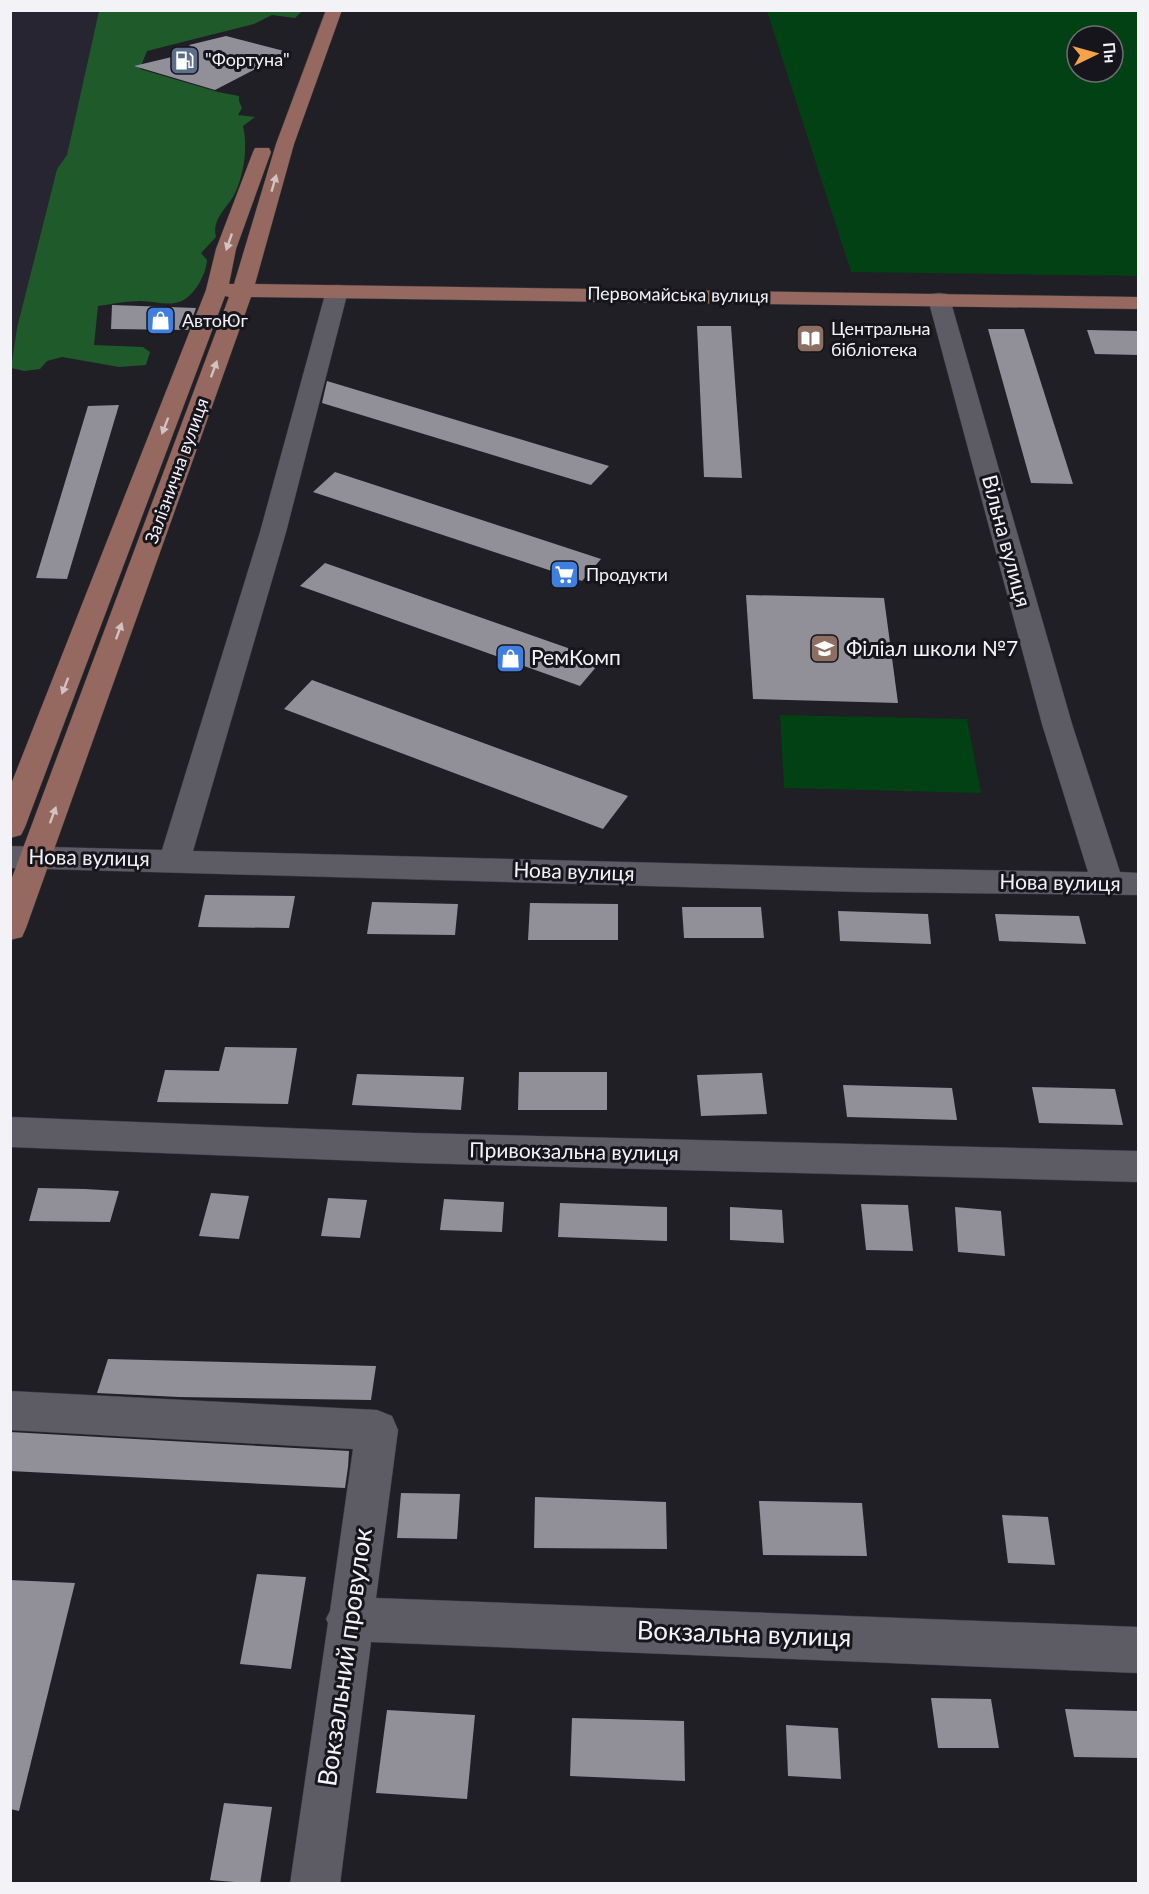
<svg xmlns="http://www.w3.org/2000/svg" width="1149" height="1894" viewBox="0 0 1149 1894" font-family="Lato,sans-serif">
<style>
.built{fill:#282532}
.green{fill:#024114;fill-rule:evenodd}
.forest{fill:#1f5a2b}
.building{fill:#918f98}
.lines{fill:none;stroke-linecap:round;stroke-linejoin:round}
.minor-casing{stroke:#3d3b42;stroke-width:1}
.major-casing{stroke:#3d3b42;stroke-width:1}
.minor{fill:#5d5b64;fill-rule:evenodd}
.major{fill:#95695f;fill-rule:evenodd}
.oneway{fill:#d2c2c2}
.labels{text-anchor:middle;stroke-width:6;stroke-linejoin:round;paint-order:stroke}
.far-poi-label{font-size:18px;fill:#f3f2f7;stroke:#17151c;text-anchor:start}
.far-street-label{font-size:18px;fill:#f3f2f7;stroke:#17151c}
.street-label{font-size:21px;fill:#f3f2f7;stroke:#17151c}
.poi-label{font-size:21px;fill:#f3f2f7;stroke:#17151c;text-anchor:start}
.near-street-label{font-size:26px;fill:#f3f2f7;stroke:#17151c}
</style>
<rect width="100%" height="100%" fill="#201f26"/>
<path class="built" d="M11 11H99L67 155 57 169 17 328 11 366Z"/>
<g class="green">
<path d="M767 11H1138V276L851 272ZM1077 36H1113V72H1077Z"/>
<path d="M780 715 967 719 981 793 784 788Z"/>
</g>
<path class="forest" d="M99 11H302L295 18 272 15 254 24 147 51 140 69 218 92 239 96V101L242 108 238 115 255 117 243 126C248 147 244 172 236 191 230 206 211 218 216 237L201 253 207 260C206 276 192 301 175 303 164 305 152 301 141 301 127 301 112 304 98 306L94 345 143 347 150 352 146 365 119 367 62 357 47 361 40 369 24 371 11 368 17 328 57 169 67 155Z"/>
<g class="building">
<path d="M226 36 288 52 215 90 134 66 197 51 189 45Z"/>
<path d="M112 305 196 308 188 330 111 329Z"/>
<path d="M697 326H731L742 478 704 477Z"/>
<path d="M988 329H1024L1073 484 1031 483Z"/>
<path d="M1087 330 1138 331V355L1095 354Z"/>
<path d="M327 381 609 466 591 485 322 403Z"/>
<path d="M119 405 67 579 36 578 88 406Z"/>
<path d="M335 472 601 559 582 581 313 492Z"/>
<path d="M325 563 602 660 580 686 300 586Z"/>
<path d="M746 595 884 598 898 703 753 699Z"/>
<path d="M312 680 628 796 603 829 284 709Z"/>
<path d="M205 895 295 896 289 928 198 927Z"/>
<path d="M372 902 458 904 455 935 367 934Z"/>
<path d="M530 903 618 904V940H528Z"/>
<path d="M682 907H761L764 938H684Z"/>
<path d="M838 911 928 914 931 944 840 941Z"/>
<path d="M995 914 1079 916 1086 944 999 941Z"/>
<path d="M225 1047 297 1048 288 1104 157 1102 165 1070 219 1071Z"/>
<path d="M519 1072H607V1110H518Z"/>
<path d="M762 1073 767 1114 701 1116 697 1075Z"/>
<path d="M357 1074 464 1077 461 1110 352 1105Z"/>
<path d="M843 1085 952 1088 957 1120 847 1117Z"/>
<path d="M1032 1087 1115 1089 1123 1125 1039 1123Z"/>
<path d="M38 1188 85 1189 119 1191 110 1222 29 1221Z"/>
<path d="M211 1193 249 1196 239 1239 199 1236Z"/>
<path d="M328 1198 367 1200 360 1238 321 1236Z"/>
<path d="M444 1199 504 1202 502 1232 440 1230Z"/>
<path d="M560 1203 667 1207V1241L558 1237Z"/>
<path d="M861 1204 908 1205 913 1251 866 1250Z"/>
<path d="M730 1207 782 1210 784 1243 730 1240Z"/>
<path d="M955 1207 1001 1211 1005 1256 958 1252Z"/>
<path d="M108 1359 376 1366 371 1400 179 1397 97 1393Z"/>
<path d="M10 1432 349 1451 348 1467 345 1488 10 1471Z"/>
<path d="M401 1493 460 1494 457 1539 397 1538Z"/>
<path d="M535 1497 666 1502 667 1549 534 1548Z"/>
<path d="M759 1501 862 1503 867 1556 763 1555Z"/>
<path d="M1002 1515 1048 1517 1055 1565 1008 1563Z"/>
<path d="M257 1574 306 1577 291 1669 240 1664Z"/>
<path d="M10 1580 75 1583 19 1811 10 1809Z"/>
<path d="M931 1698 991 1699 999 1748H938Z"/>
<path d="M1065 1709 1138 1711V1758L1074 1757Z"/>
<path d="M387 1710 475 1715 467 1799 376 1793Z"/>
<path d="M572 1718 684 1721 685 1781 570 1776Z"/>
<path d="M786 1725 838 1728 841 1779 788 1776Z"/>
<path d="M224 1803 272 1807 260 1884 210 1880Z"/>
</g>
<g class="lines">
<defs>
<g id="minor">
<path d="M337 285 345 286 348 291 286 532 193 851 862 868 1088 872 1042 724 928 299 931 294 939 293 947 294 950 299 1072 724 1120 872 1138 873V895L862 892 10 868V846L162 850 260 532 326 291 329 286Z"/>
<path d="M10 1117 415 1133 1138 1151V1182L415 1163 10 1147Z"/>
<path d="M10 1391 377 1410 392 1416 398 1430 376 1598 1138 1627V1673L371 1642 340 1884H290L328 1623 326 1619 330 1611 353 1449 10 1430Z"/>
</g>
<path id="major" d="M326 10H342L294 144 255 284 1138 297V309L251 297 26 928 22 937 10 940V883L229 297 225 296 25 827 21 835 10 838V787L206 290 216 249 253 152 255 148H269L271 152 236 249 229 284H234L276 144Z"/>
</defs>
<use href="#minor" class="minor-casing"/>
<use href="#major" class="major-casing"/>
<use href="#minor" class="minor"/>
<use href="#major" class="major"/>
</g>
<defs><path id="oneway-solid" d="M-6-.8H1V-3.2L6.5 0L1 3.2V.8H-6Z" transform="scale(1.5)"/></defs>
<g class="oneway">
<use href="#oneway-solid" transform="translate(274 183) rotate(-74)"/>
<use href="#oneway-solid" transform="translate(229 242) rotate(109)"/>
<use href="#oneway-solid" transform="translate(214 369) rotate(-70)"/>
<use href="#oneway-solid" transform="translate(165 426) rotate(111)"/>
<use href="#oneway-solid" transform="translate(119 631) rotate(-70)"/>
<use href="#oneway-solid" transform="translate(65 686) rotate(111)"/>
<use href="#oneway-solid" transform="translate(53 815) rotate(-70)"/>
</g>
<defs>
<symbol id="fuel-square" viewBox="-11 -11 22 22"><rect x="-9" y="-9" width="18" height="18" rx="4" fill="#5c6f8a" stroke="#17151c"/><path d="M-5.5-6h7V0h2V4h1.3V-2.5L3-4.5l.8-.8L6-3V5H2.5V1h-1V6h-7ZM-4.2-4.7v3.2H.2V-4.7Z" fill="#fff"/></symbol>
<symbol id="shop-square" viewBox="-11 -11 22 22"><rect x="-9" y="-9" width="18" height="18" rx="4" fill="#3f7fe0" stroke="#17151c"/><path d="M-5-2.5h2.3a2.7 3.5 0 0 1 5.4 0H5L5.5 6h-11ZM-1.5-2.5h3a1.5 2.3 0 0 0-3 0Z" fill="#fff"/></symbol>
<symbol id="library-square" viewBox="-11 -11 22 22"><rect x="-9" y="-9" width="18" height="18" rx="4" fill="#8d6e63" stroke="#17151c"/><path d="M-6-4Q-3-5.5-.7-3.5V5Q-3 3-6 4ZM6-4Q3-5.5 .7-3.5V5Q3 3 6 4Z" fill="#fff"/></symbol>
<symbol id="supermarket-square" viewBox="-11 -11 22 22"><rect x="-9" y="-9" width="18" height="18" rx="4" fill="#3f7fe0" stroke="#17151c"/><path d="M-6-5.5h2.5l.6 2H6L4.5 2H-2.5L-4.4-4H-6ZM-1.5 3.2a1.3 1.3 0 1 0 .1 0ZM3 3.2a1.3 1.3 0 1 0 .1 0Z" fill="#fff"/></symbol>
<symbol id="school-square" viewBox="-11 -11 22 22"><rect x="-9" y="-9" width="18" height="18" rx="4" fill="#8d6e63" stroke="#17151c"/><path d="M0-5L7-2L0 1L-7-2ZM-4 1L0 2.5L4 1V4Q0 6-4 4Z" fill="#fff"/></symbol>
</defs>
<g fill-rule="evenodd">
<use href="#fuel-square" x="168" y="44" width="33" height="33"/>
<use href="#shop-square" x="144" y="304" width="33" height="33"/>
<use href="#library-square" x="794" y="322" width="33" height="33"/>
<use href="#supermarket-square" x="548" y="558" width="33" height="33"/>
<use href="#school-square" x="808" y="632" width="33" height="33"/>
<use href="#shop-square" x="494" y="642" width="33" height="33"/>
</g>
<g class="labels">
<g class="far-poi-label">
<text x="205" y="66">"Фортуна"</text>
<text x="182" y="327">АвтоЮг</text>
<text x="831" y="335">Центральна<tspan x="831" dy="21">бібліотека</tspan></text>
<text x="586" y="581">Продукти</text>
</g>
<g class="far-street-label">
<text transform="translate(678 295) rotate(1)" y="6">Первомайська вулиця</text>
<text transform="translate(177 471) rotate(-70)" y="6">Залізнична вулиця</text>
</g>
<g class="street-label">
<text transform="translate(1006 541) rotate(75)" y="7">Вільна вулиця</text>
<text transform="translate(89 858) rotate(1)" y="7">Нова вулиця</text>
<text transform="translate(574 872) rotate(2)" y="7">Нова вулиця</text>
<text transform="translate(1060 883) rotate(1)" y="7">Нова вулиця</text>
<text transform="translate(574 1152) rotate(1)" y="7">Привокзальна вулиця</text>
</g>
<g class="poi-label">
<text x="846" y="656">Філіал школи №7</text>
<text x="531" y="665">РемКомп</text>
</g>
<g class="near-street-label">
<text transform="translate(744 1634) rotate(2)" y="9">Вокзальна вулиця</text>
<text transform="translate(345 1657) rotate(-82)" y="9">Вокзальний провулок</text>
</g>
</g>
<rect width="1149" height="1894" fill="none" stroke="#f3f2f7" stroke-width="24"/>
<g transform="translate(1095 54) rotate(85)"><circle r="28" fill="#17151c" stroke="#6f6d74" stroke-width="1.5"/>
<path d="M0-4.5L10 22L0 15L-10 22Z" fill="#f5a346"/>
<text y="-9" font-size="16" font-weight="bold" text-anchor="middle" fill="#f3f2f7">Пн</text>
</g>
</svg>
